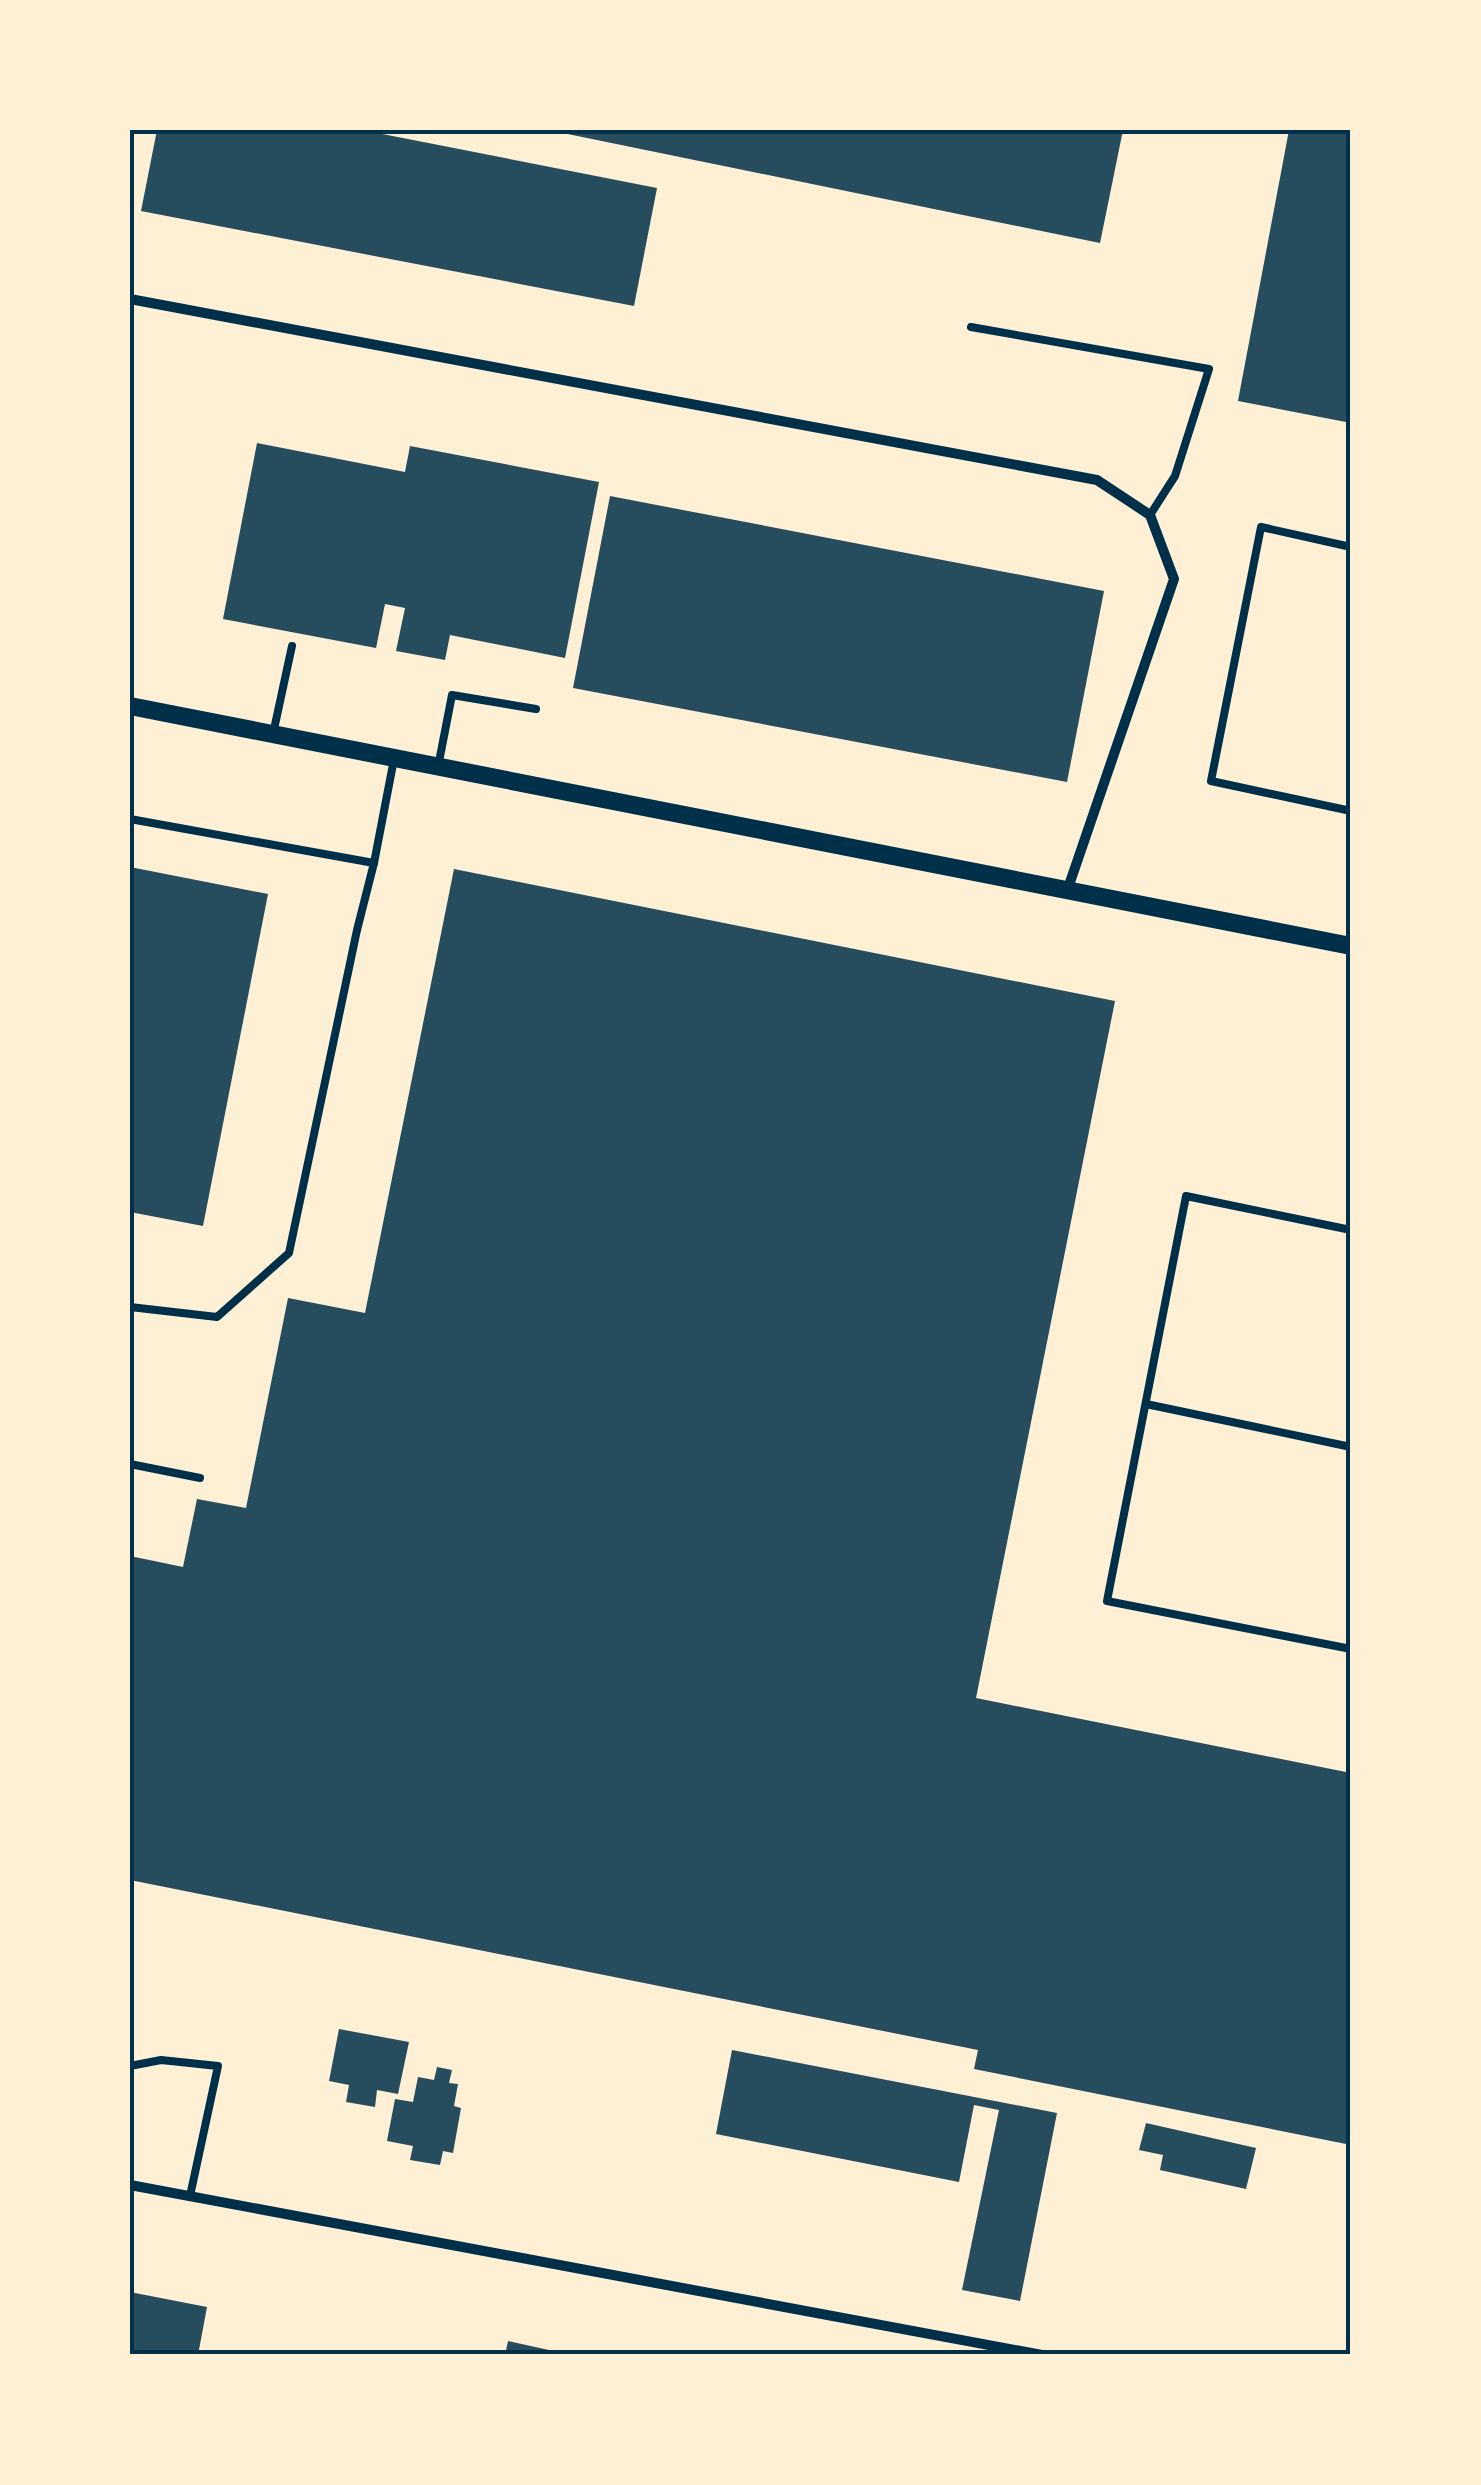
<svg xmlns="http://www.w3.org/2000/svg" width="1481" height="2485" viewBox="0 0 1481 2485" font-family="'Fira Sans',sans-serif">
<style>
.building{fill:#264d5e}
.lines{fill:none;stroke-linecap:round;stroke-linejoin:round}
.service{stroke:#003049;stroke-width:8}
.minor{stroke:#003049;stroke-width:10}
.tertiary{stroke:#003049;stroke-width:18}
.neatline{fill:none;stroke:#003049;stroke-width:4}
</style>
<rect width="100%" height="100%" fill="#fdf0d5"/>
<g class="building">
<path d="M157 130H362L657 188 634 306 141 211Z"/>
<path d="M548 130H1123L1100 243Z"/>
<path d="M1289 130H1351V423L1238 401Z"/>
<path d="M257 443 405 472 410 446 599 482 565 658 450 635 445 660 396 651 405 608 385 604 376 648 223 619Z"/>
<path d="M610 496 1104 591 1067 782 573 688Z"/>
<path d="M130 867 268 894 203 1226 130 1212Z"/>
<path d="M454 869 1115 1001 976 1698 1351 1773V2145L974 2069 978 2050 130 1880V1556L183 1567 197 1499 246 1508 288 1298 365 1313Z"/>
<path d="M339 2029 409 2042 398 2094 377 2090 375 2107 346 2102 349 2085 329 2081Z"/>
<path d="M732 2050 1057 2113 1020 2301 962 2290 999 2110 974 2105 959 2182 716 2134Z"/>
<path d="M437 2067 452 2070 449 2083 458 2084 454 2106 461 2108 453 2153 443 2151 440 2165 410 2160 413 2146 387 2141 395 2099 413 2102 418 2077 434 2080Z"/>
<path d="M1146 2123 1256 2148 1246 2189 1160 2170 1163 2155 1139 2150Z"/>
<path d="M130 2292 207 2307 198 2355H130Z"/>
<path d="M508 2341 558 2352 557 2355H505Z"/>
</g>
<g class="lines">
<g class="service">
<path d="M971 327 1209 369 1175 476 1150 515"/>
<path d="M1351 547 1261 527 1211 781 1351 811"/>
<path d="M273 734 292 646"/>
<path d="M438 767 452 695 536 709"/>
<path d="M130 819 374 863 394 759"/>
<path d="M1351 1230 1186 1196 1107 1601 1351 1649"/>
<path d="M130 1307 217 1317 289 1253 357 930 374 863"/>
<path d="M1146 1404 1351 1447"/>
<path d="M130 1464 200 1478"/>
<path d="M130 2066 161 2060 218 2066 190 2196"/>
</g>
<g class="minor">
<path d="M130 299 1097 480 1150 515 1174 579 1067 891"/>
<path d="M130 2185 1042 2355"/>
</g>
<path class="tertiary" d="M130 706 1351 946"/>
</g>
<rect width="1481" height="2485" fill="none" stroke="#fdf0d5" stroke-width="265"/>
<rect x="132" y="132" width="1216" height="2220" class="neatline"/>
</svg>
